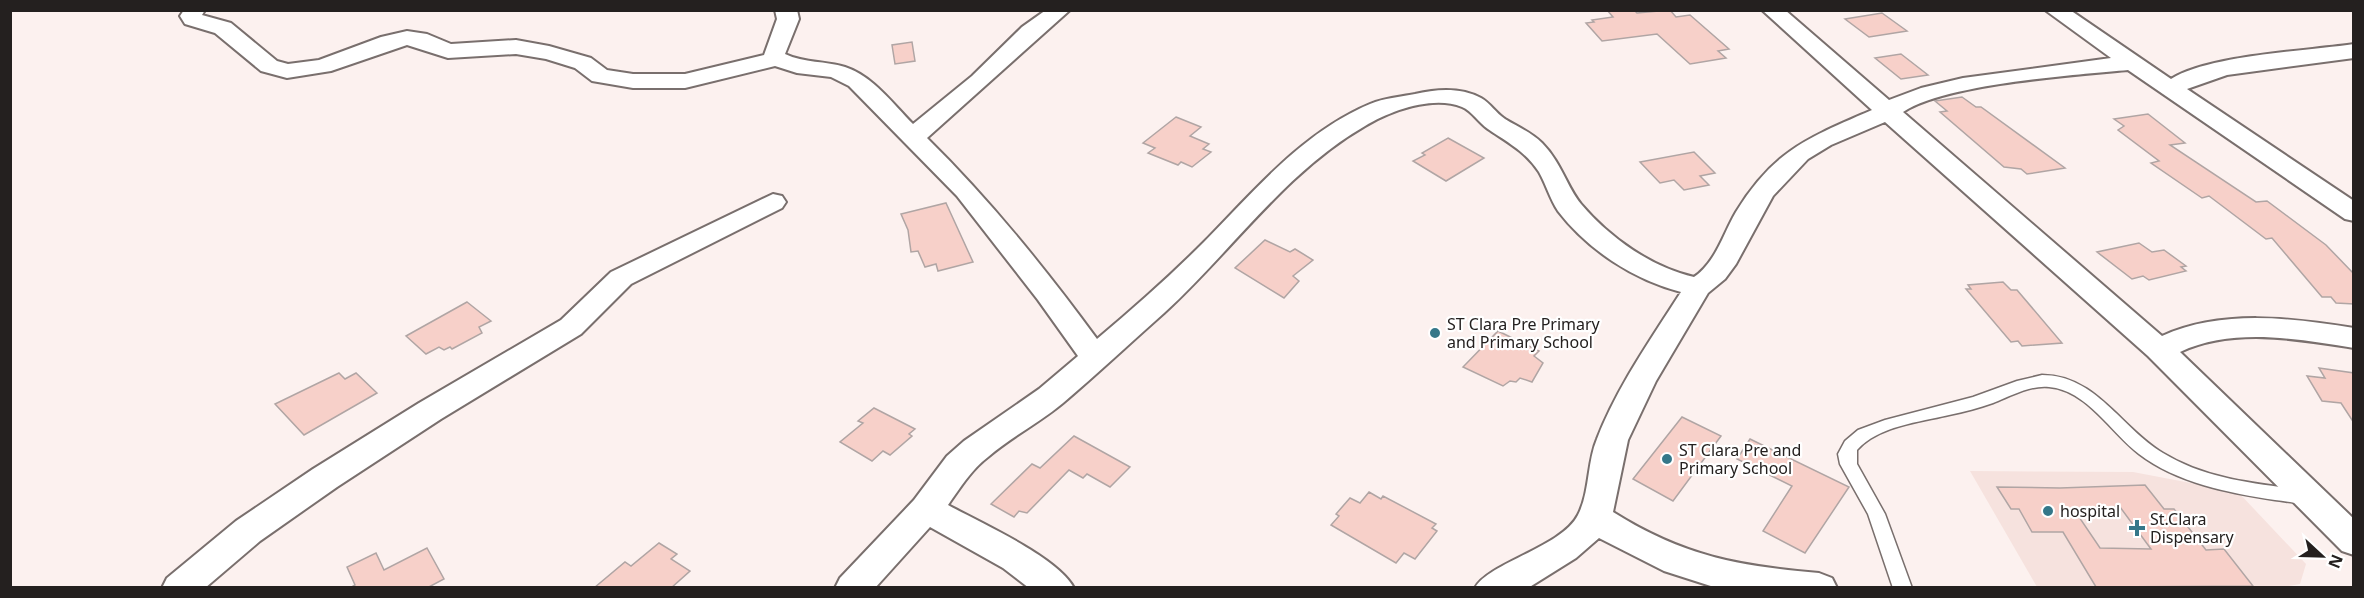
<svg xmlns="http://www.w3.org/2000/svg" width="2364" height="598" viewBox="0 0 2364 598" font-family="'Noto Sans',sans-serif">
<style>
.built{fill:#f6e2de}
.building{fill:#f7d0c9;stroke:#b0a5a4;stroke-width:1.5;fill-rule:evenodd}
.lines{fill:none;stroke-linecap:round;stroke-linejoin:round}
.service-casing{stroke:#796f6d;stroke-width:3}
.minor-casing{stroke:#796f6d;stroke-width:4}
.service{fill:#fff;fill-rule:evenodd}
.minor{fill:#fff;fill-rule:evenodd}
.poi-dot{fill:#357789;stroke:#fff;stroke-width:2}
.labels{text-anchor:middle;stroke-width:4.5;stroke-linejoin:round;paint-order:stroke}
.poi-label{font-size:16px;fill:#24201f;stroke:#fff;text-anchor:start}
</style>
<rect width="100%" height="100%" fill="#fcf1ef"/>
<path class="built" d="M1970 471 2133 472 2238 492 2306 564 2300 584 2278 588 2037 587Z"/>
<g class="building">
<path d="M1607 10H1634L1637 13 1670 10 1676 17 1690 15 1729 49 1718 51 1726 58 1690 64 1657 34 1602 41 1586 23 1594 22 1592 20 1613 17Z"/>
<path d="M1882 13 1907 31 1869 37 1845 19Z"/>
<path d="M912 42 915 61 895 64 892 45Z"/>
<path d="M1901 54 1928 75 1901 79 1875 58Z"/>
<path d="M1962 97 1976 107H1981L2065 168 2027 174 2021 169 2004 167 1940 112 1947 111 1935 101Z"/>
<path d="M2148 114 2185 143 2170 145 2256 202 2267 201 2326 245 2354 274V304L2336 303 2331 297H2322L2272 238 2266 239 2209 196 2202 198 2151 163 2159 161 2118 130 2124 126 2114 119Z"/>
<path d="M1176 117 1201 127 1190 136 1209 144 1203 149 1211 152 1192 167 1181 162 1178 165 1148 153 1155 148 1143 143Z"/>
<path d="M1448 138 1484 158 1446 181 1413 161 1425 155 1422 153Z"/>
<path d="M1694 152 1715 173 1700 176 1709 185 1684 190 1674 180 1660 183 1640 162Z"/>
<path d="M946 203 973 262 938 271 936 264 925 267 918 251 911 252 908 230 901 214Z"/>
<path d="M1265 240 1290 252 1295 249 1313 260 1293 276 1299 281 1284 298 1235 268Z"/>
<path d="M2139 243 2152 252 2164 250 2186 266 2181 267 2186 271 2149 280 2143 276 2132 279 2097 252Z"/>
<path d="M2003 282 2011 290H2017L2062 343 2022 346 2018 341 2011 342 1966 289H1971L1968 285Z"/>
<path d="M467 302 491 321 479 327 482 333 452 349 450 347 444 350 439 347 426 354 406 336Z"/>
<path d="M1498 331 1539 351 1534 356 1543 363 1532 382 1520 378 1516 382 1510 381 1503 386 1463 367Z"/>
<path d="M2319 368 2354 373V423L2341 403 2322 401 2307 376 2325 378Z"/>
<path d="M339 373 345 379 356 373 377 393 304 435 275 404Z"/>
<path d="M874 408 915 429 909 434 912 436 890 455 883 451 872 461 840 442 863 423 858 421Z"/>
<path d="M1682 417 1721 436 1673 501 1633 479Z"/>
<path d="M1074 436 1130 467 1110 487 1087 474 1083 478 1069 470 1027 513 1019 511 1014 517 991 504 1032 464 1040 468Z"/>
<path d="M1750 439 1849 487 1805 553 1763 531 1792 486 1737 459Z"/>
<path d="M2145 485 2164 509H2174L2206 550 2224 549 2253 586 2096 587 2063 532H2032L2019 509H2011L1997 487 2060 488ZM2120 507 2151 549 2100 548 2073 508Z"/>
<path d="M1369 492 1381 499 1383 496 1436 524 1432 528 1437 531 1415 559 1404 553 1396 563 1331 525 1339 516 1336 514 1350 498 1360 503Z"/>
<path d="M659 543 677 554 671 559 690 571 671 588H594L625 562 631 566Z"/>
<path d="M427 548 444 579 427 588H350L355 585 347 567 376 553 384 570Z"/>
</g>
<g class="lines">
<defs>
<path id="service" d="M2042 375C2096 375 2121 428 2163 453 2205 479 2257 484 2305 490L2311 492 2314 497 2311 502C2300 505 2287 501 2275 500 2229 493 2177 483 2139 454 2111 433 2087 390 2049 387 2030 385 2011 396 1993 403 1979 408 1964 412 1949 415 1920 422 1878 426 1857 450V464L1885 514 1912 588H1893L1868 514 1840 464 1838 454 1845 441 1858 430 1885 420 1973 397 2017 381Z"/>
<g id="minor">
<path d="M184 10H205L202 15 231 23 277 61 288 64 319 60 381 37 407 31 427 34 451 44 516 40 549 46 591 58 607 70 633 74H685L764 55 777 19 775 10H797L799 19 785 54C804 63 826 61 845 67 873 76 893 104 913 124L972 76 1022 27 1046 10H1070L927 138C990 200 1045 268 1097 339 1134 308 1170 276 1204 242 1254 191 1303 132 1370 104 1384 98 1400 97 1415 94 1436 89 1461 87 1481 98 1490 103 1496 113 1505 119 1518 127 1531 132 1542 143 1561 162 1567 187 1581 204 1610 238 1651 267 1694 277 1716 262 1723 234 1736 212 1774 150 1808 138 1872 110L1762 10H1785L1889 100 1921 88 1963 78 2111 58 2045 10H2070L2171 79C2209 55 2307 51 2354 44V58L2227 75 2187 89 2354 201V221L2345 219 2128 70C2074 75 1946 84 1903 112L2162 336C2222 309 2291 318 2354 328V348C2298 339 2233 327 2180 352L2354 519V555L2342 551 2148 356 1885 122 1831 145 1808 159 1773 196 1736 264 1725 279 1708 293 1656 381 1628 440 1613 512C1683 556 1738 566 1819 573L1832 578 1837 588H1717L1664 571 1599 538 1576 558 1528 588H1475C1488 563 1562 547 1578 515 1590 492 1587 462 1597 439 1617 387 1651 339 1681 292 1634 280 1588 250 1558 211 1550 199 1546 184 1539 172 1525 151 1507 142 1488 129 1479 123 1472 111 1462 107 1433 95 1390 111 1365 126 1285 172 1231 252 1164 313 1130 343 1097 374 1063 403 1039 423 1011 437 988 457 971 470 960 488 948 505 979 522 1058 557 1074 588H1029L1003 568 930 527 875 588H835L840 578 914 500 947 456 964 441 1039 389 1078 356 1038 300 957 196 849 86 831 77 797 73 775 66 685 88H633L592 81 575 68 546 59 516 54 448 58 407 45 331 71 287 78 261 71 215 33 185 24 180 16Z"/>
<path d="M773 194 782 196 786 202 782 208 631 284 581 334 441 419 337 487 260 541 205 588H162L167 578 236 521 313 469 419 403 561 320 611 272Z"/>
</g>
</defs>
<use href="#service" class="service-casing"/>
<use href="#minor" class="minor-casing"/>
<use href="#service" class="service"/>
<use href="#minor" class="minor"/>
</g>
<g class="poi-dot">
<circle cx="1435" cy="333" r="6"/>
<circle cx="1667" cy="459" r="6"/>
<circle cx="2048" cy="511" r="6"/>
<path d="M2134 519h6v6h6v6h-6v6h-6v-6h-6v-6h6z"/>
</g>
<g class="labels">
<g class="poi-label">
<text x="1447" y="330">ST Clara Pre Primary<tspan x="1447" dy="18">and Primary School</tspan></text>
<text x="1679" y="456">ST Clara Pre and<tspan x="1679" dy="18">Primary School</tspan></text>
<text x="2060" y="517">hospital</text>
<text x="2150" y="525">St.Clara<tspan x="2150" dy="18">Dispensary</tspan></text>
</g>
</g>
<rect width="2364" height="598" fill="none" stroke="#24201f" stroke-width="24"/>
<g transform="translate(2322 556) rotate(112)" stroke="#ffffff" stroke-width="4.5" paint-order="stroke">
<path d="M0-4.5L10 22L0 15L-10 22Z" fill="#24201f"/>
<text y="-9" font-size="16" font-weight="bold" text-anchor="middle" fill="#24201f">N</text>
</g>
</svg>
